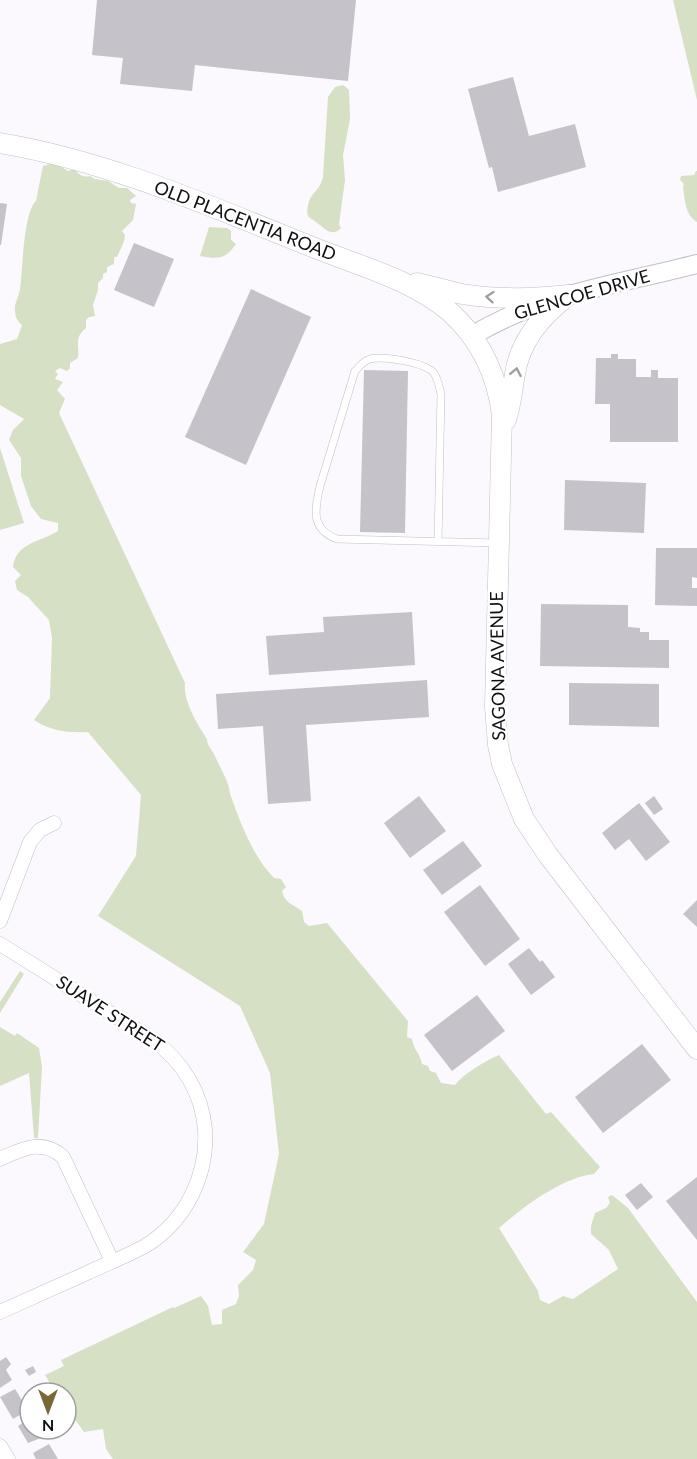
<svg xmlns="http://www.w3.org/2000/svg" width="697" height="1459" viewBox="0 0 697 1459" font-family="Lato,sans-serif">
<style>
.green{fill:#d5e0c4}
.building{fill:#c5c2c9}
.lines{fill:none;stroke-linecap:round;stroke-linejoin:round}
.service-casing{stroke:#c1bec5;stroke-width:8}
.minor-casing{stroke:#c1bec5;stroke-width:15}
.tertiary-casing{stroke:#c1bec5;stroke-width:20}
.secondary-casing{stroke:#c1bec5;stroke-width:21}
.service{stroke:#fff;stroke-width:7}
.minor{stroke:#fff;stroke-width:14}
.tertiary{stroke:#fff;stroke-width:18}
.secondary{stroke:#fff;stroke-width:20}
.oneway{stroke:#9f9fa0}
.labels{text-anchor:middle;stroke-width:5;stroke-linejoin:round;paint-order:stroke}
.street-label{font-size:18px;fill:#100f12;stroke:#fff}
</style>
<rect width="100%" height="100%" fill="#fbf9fe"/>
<g class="green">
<path d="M673 0H697V100Z"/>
<path d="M343 85 349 90 350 119 343 155 345 180 339 224 341 228C332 238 324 228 316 222 314 220 309 218 308 216 307 213 307 209 308 206 310 192 319 193 323 177L328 97 335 87Z"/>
<path d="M50 164H56L68 171 75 169C78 175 85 178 90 176L95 179 108 181 119 188H127L136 196 130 200 131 203 136 204 133 220 122 231 125 235C125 242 120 250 117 257H114V264L107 267V272L103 274V278L98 283V290L93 305 95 316 89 317 86 320V328C73 339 80 344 78 358L70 363V368L67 371 60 368 55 371 58 374 55 379 63 382 57 390 65 399 59 413 185 683C183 701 197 724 207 739 207 746 212 749 215 756 220 768 229 781 230 794 241 824 252 855 274 878L281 879 286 887 282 891 284 897 288 902 302 911 304 922 309 926 327 923 408 1021 407 1037 412 1039C413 1049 420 1053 422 1064L428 1066 430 1071 436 1073 441 1083 455 1085C463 1074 485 1061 499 1055L546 1114 551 1112 600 1167 594 1174C562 1177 522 1208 499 1228L538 1291 540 1300 549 1304 563 1296 573 1299 618 1269 609 1250 591 1234V1226L595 1213 606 1208 610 1203 608 1197 612 1195 628 1208 697 1302V1459H113L106 1449 103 1429 84 1432 66 1407V1393H56L45 1375 64 1366 61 1360 173 1307 174 1308 201 1296 208 1306 212 1325 222 1324V1310L236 1304 239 1296 238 1285 253 1270 256 1260 243 1252 264 1224 279 1154 270 1073 240 1006 98 916 136 856 141 795 88 732C68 733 51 731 34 720L50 698 52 638 49 620 28 597 17 590 15 581 21 575 13 567C16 543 38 543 58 531V523L41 519 31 506 21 476V458L9 440 13 430 24 419 0 405V344L17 339 22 325C16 320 15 316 15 308 15 302 19 296 20 289 23 270 23 213 36 201L43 166Z"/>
<path d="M696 171H697V222C685 215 685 200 683 187L684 184 680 180 681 176 694 175Z"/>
<path d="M209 227 227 228 231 231V240L236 244C225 260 218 259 200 256Z"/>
<path d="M0 448 24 523 0 530Z"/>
<path d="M20 971 24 974 0 1013V1002Z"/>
<path d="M0 1027 15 1036 17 1033 39 1048 42 1067 38 1138H34L29 1073 0 1086Z"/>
</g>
<g class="building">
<path d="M97 0H356L348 81 195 65 192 91 120 84 123 58 92 55Z"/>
<path d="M513 77 529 136 575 124 586 167 498 192 492 167 489 168 468 89Z"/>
<path d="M0 203 7 204 1 245H0Z"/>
<path d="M134 243 174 259 154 307 114 290Z"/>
<path d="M251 289 311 317 246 465 185 437Z"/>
<path d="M611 354H618V359H636V377H651V370H658V378H678V442H610V404H595L596 358H611Z"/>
<path d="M364 370 408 371 405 533 360 532Z"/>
<path d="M565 480 646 483 644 533 564 530Z"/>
<path d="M656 548H697V578L692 577V588H697V606L655 605Z"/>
<path d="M541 604 628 605V627L640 628V632H649V640H669V668L540 666Z"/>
<path d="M412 612 415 665 269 675 266 636 324 632 323 617Z"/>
<path d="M427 680 429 717 306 725 311 801 268 804 263 726 218 729 216 694Z"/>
<path d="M569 683 659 684V727L569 725Z"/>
<path d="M419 796 446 831 410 858 384 823Z"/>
<path d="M654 796 663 809 654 815 645 803Z"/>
<path d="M639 803 670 842 646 861 629 839 615 850 602 833Z"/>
<path d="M463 841 482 866 442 895 423 870Z"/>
<path d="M480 885 520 939 485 966 444 912Z"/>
<path d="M697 900V927L683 914Z"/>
<path d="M529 948 540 962 542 960 555 977 531 995 508 964Z"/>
<path d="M477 995 505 1031 452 1071 424 1035Z"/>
<path d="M642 1044 671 1080 603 1133 575 1097Z"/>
<path d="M697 1177V1240L666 1201Z"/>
<path d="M641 1183 653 1197 637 1210 625 1195Z"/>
<path d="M6 1357 11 1364 6 1370 12 1380 0 1388V1361Z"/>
<path d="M33 1366 36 1372 29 1376 25 1370Z"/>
<path d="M15 1389 28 1410 13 1419 0 1397Z"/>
<path d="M69 1417 73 1424 66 1428V1419Z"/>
<path d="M30 1418V1429H42L46 1436 28 1443 18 1426Z"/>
<path d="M49 1444 58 1459H36L33 1453Z"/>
</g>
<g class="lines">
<defs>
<path id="service" d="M438 542 441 394C439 386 438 378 433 372 423 362 383 356 370 359 363 361 360 366 355 371L320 486C315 509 310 529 337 539L498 543"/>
<g id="minor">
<path d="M0 921 30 842 40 830 54 823"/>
<path d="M0 944 152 1039C182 1061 202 1092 205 1130 208 1176 185 1222 145 1246 127 1256 106 1264 87 1273 58 1286 29 1299 0 1312"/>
<path d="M0 1159C22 1149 42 1138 63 1157L112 1261"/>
<path d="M0 1446 8 1459"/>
</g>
<path id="tertiary" d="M472 336C540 294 621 284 697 264"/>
<g id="secondary">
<path d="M0 143C109 161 212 207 315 248 360 266 413 280 450 312 480 339 497 375 502 415L495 707 498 745 502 764 524 819 548 855 697 1049"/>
<path d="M417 283C432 286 447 291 462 294 498 300 533 299 569 295"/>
<path d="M506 420C511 405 512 390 515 374 520 340 542 315 569 295"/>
</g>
</defs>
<use href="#service" class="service-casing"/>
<use href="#minor" class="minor-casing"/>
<use href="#tertiary" class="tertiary-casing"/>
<use href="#secondary" class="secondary-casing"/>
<use href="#service" class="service"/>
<use href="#minor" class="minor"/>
<use href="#tertiary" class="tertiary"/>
<use href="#secondary" class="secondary"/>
</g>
<defs><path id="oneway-chevron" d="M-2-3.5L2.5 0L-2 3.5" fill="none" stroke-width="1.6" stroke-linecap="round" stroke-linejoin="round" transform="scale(1.5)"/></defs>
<g class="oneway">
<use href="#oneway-chevron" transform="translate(490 297) rotate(-175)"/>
<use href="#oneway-chevron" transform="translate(516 372) rotate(-79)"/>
</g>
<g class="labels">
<g class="street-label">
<text transform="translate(245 221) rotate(21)" y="6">OLD PLACENTIA ROAD</text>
<text transform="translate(582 295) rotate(-16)" y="6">GLENCOE DRIVE</text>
<text transform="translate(498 666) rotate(-91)" y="6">SAGONA AVENUE</text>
<text transform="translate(110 1014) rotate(33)" y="6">SUAVE STREET</text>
</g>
</g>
<g transform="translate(48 1411) rotate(180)"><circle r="28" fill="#ffffff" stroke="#9f9fa0" stroke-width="1.5"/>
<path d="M0-4.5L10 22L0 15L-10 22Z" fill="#7a6736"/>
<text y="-9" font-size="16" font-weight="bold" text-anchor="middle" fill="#100f12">N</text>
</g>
</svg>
